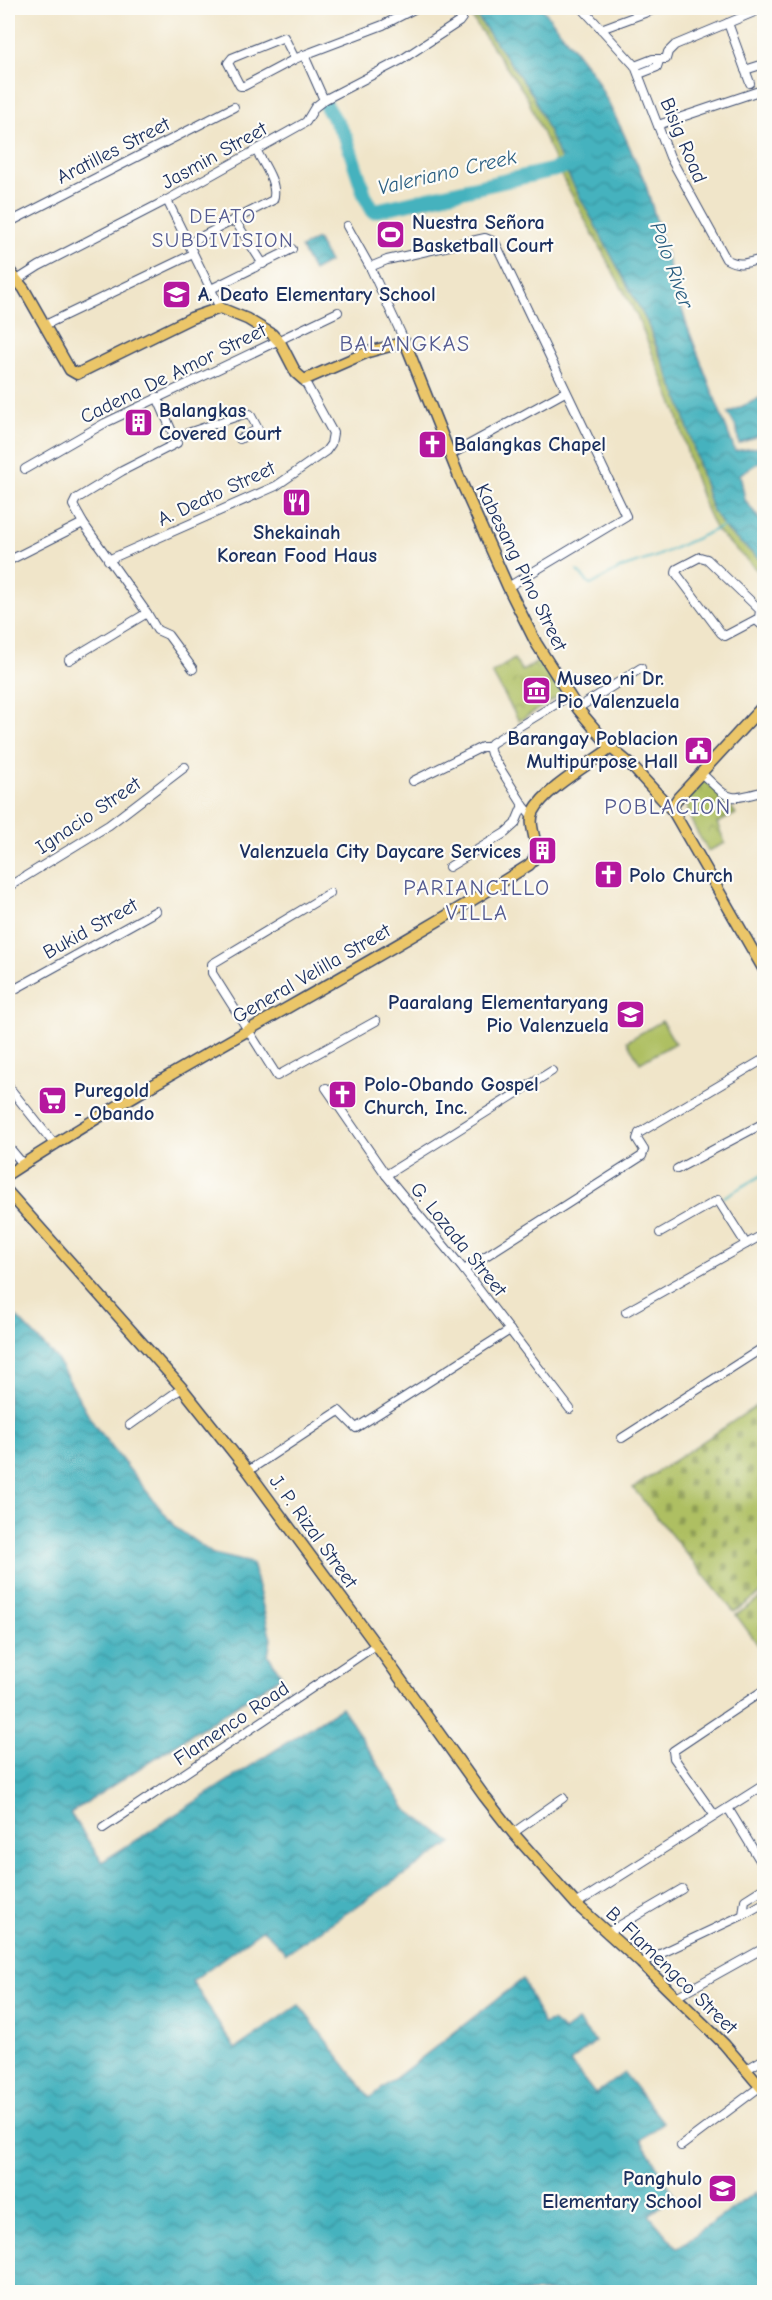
<svg xmlns="http://www.w3.org/2000/svg" width="772" height="2300" viewBox="0 0 772 2300" font-family="'Comic Neue',sans-serif">
<style>
.cemetery{fill:url(#cemetery-stones);stroke:#647760;stroke-width:1.5}
.park{fill:url(#park-crowns);stroke:#647760;stroke-width:1.5}
.pitch{fill:#aebf62;stroke:#647760;stroke-width:1.5}
.water{fill:url(#water-waves);stroke:#30708e;stroke-width:1.5}
.lines{fill:none;stroke-linecap:round;stroke-linejoin:round}
.stream{stroke:#44b2be;stroke-width:2}
.river{stroke:#44b2be;stroke-width:15}
.minor-casing{stroke:#3b4a6e;stroke-width:10}
.major-casing{stroke:#3b4a6e;stroke-width:13}
.minor{stroke:#fff;stroke-width:8}
.major{stroke:#ebc669;stroke-width:10}
.labels{text-anchor:middle;stroke-width:4.5;stroke-linejoin:round;paint-order:stroke}
.street-label{font-size:20px;fill:#1b2f5e;stroke:#fdfcf7}
.poi-label{font-size:20px;font-weight:bold;fill:#1b2f5e;stroke:#fdfcf7;text-anchor:start}
.water-label{font-size:21px;font-style:italic;fill:#295d80;stroke:#fdfcf7}
.neighbourhood-label{font-size:21px;letter-spacing:1.5px;fill:#545b91;stroke:#fdfcf7}
.quarter-label{font-size:22px;letter-spacing:1.5px;fill:#545b91;stroke:#fdfcf7}
</style>
<defs>
<pattern id="cemetery-stones" width="16" height="16" patternUnits="userSpaceOnUse" patternTransform="scale(1.5)"><rect width="16" height="16" fill="#aebf62"/><path d="M2 7V4a2 2 0 0 1 4 0v3zM10 15v-3a2 2 0 0 1 4 0v3z" fill="#8d9c54"/></pattern>
<pattern id="park-crowns" width="20" height="18" patternUnits="userSpaceOnUse" patternTransform="scale(1.5)"><rect width="20" height="18" fill="#aebf62"/><path d="M2 6a3 3 0 1 1 6 0M12 15a3 3 0 1 1 6 0" fill="none" stroke="#8d9c54"/></pattern>
<pattern id="water-waves" width="16" height="10" patternUnits="userSpaceOnUse" patternTransform="scale(1.5)"><rect width="16" height="10" fill="#44b2be"/><path d="M0 5q4-4 8 0t8 0" fill="none" stroke="#38919e"/></pattern>
</defs>
<rect width="100%" height="100%" fill="#fdfcf7"/>
<filter id="ink" filterUnits="userSpaceOnUse"><feTurbulence type="fractalNoise" baseFrequency=".0167" numOctaves="2"/><feDisplacementMap in="SourceGraphic" scale="12" xChannelSelector="R" yChannelSelector="G"/><feConvolveMatrix kernelMatrix="1 2 1 2 8 2 1 2 1" color-interpolation-filters="sRGB"/></filter>
<filter id="wash" filterUnits="userSpaceOnUse"><feTurbulence type="fractalNoise" baseFrequency=".008" numOctaves="4" result="noise"/><feDisplacementMap in="SourceGraphic" scale="24" xChannelSelector="R" yChannelSelector="G"/><feGaussianBlur stdDeviation="1.35" result="paint"/><feColorMatrix in="noise" values="0 0 0 0 0 0 0 0 0 0 0 0 0 0 0 0 0 1.4 0 .05"/><feComposite in="paint" operator="in"/></filter>
<g filter="url(#wash)">
<rect width="100%" height="100%" fill="#f0e5c9"/>
<g class="cemetery">
<path d="M764 1401V1591L734 1612 633 1488Z"/>
<path d="M764 1596V1653L736 1615Z"/>
</g>
<g class="park">
<path d="M465 8H471L533 95 647 322 657 350 686 410 696 457 712 510 727 531 764 563V577L716 530 706 509 692 470 677 414 638 318 560 173 526 95Z"/>
<path d="M514 659 522 671 541 660 563 694 519 721 492 673Z"/>
<path d="M704 779 726 800 736 814 717 823 725 843 708 851C700 836 680 811 690 793 693 788 699 784 704 779Z"/>
</g>
<path class="pitch" d="M662 1021 675 1043 640 1063 627 1041Z"/>
<g class="water">
<path d="M471 8H542L594 75 622 130 645 182 686 323 735 451 761 447 759 440 764 437V459L740 474 745 500 764 525V563L727 531 712 510 682 408 647 322 565 169 533 95Z"/>
<path d="M317 239 329 262 313 271 301 248Z"/>
<path d="M764 396V433L739 444 737 429 728 413Z"/>
<path d="M8 1308 56 1358 95 1426 175 1527 213 1554 252 1563 271 1639 268 1655 282 1676 70 1813 102 1862 342 1707 406 1809 452 1843 286 1953 263 1929 192 1981 235 2049 299 2005 370 2098 523 1979 543 2024 552 2021 564 2031 578 2021 595 2042 570 2062 595 2094 624 2073 663 2122 641 2140 675 2196 649 2215 677 2248 756 2192 764 2211V2281L748 2292H8Z"/>
</g>
<g class="lines">
<g class="stream">
<path d="M577 571 591 585 621 568 655 557 726 525"/>
<path d="M724 1197 764 1174"/>
</g>
<path class="river" d="M325 104 346 138 365 196 373 211 553 170 582 161"/>
</g>
</g>
<g filter="url(#ink)">
<g class="lines">
<defs>
<g id="minor">
<path d="M582 8 635 66 670 157 726 259C742 268 748 261 764 259"/>
<path d="M728 23 750 83"/>
<path d="M601 29 658 8"/>
<path d="M304 55 324 100"/>
<path d="M295 59 284 37 232 58 228 63 240 86H244L295 59 304 55 383 25 416 8"/>
<path d="M635 66 653 59H666L668 52 675 45 764 8"/>
<path d="M745 70 764 64"/>
<path d="M639 74 657 67 659 61"/>
<path d="M658 125 759 91"/>
<path d="M167 200 220 308"/>
<path d="M234 219 263 264"/>
<path d="M8 223 234 107"/>
<path d="M347 226 370 267 405 342"/>
<path d="M189 243 273 200C279 185 263 163 256 150"/>
<path d="M370 267 387 260 485 238 495 242 626 516 508 587"/>
<path d="M17 280 39 266 167 200 306 122 315 107 324 100 401 60 459 22 462 18 460 8"/>
<path d="M211 289 292 249"/>
<path d="M45 325 193 254"/>
<path d="M157 397 177 443 122 471 76 499 73 505 83 523 147 613 157 630 168 635 193 669"/>
<path d="M176 437 244 414H250L258 429 240 439"/>
<path d="M450 455 565 392"/>
<path d="M25 469 105 423 338 312"/>
<path d="M700 557 707 559 760 610 759 618 725 636 721 633 676 573 677 569Z"/>
<path d="M108 560 276 486 326 451 331 444 333 433 304 380"/>
<path d="M8 561 83 523"/>
<path d="M756 620 764 627"/>
<path d="M69 660 147 613"/>
<path d="M578 708 641 668"/>
<path d="M489 747 492 743 569 696"/>
<path d="M489 747 491 754 523 805 532 816"/>
<path d="M701 773C731 800 725 802 764 791"/>
<path d="M413 781 482 747H489"/>
<path d="M449 867 505 833 515 824 523 805"/>
<path d="M8 887 109 825 185 767"/>
<path d="M330 893 212 964V973L277 1076 376 1021"/>
<path d="M8 991 15 989 156 911"/>
<path d="M8 1086 55 1145"/>
<path d="M326 1088 386 1175 464 1270 570 1409"/>
<path d="M8 1146 23 1164"/>
<path d="M677 1169 764 1123"/>
<path d="M386 1175 552 1071"/>
<path d="M660 1233 718 1200 746 1244"/>
<path d="M464 1270 642 1156 644 1150 637 1139 639 1133 764 1059"/>
<path d="M626 1312 764 1234"/>
<path d="M130 1425 182 1388"/>
<path d="M622 1438 764 1347"/>
<path d="M248 1471 339 1411 356 1428 510 1330"/>
<path d="M728 1808 764 1867"/>
<path d="M715 1816 674 1758 673 1751 764 1690"/>
<path d="M103 1828 376 1645"/>
<path d="M513 1833 563 1798"/>
<path d="M576 1904 764 1785"/>
<path d="M743 1915 764 1903"/>
<path d="M607 1933 682 1889"/>
<path d="M641 1963 743 1915 745 1900 764 1888"/>
<path d="M676 1997 764 1948"/>
<path d="M747 2069 764 2059"/>
<path d="M681 2146 761 2086"/>
</g>
<g id="major">
<path d="M8 269 24 289 70 370 77 374 191 318 220 308 247 319 272 334 281 344 296 373 304 380 368 352 405 342 459 477 508 587 536 643 578 709 611 748 629 763 673 811 764 970"/>
<path d="M673 811V806L678 798 764 705"/>
<path d="M8 1174C177 1064 359 973 529 865 546 849 525 828 534 811 545 789 590 764 611 748"/>
<path d="M8 1192 182 1388 248 1471 376 1645 484 1796 513 1833 576 1904 641 1963 724 2044 764 2091"/>
</g>
</defs>
<use href="#minor" class="minor-casing"/>
<use href="#major" class="major-casing"/>
<use href="#minor" class="minor"/>
<use href="#major" class="major"/>
</g>
</g>
<defs>
<symbol id="stadium-square" viewBox="-11 -11 22 22"><rect x="-9" y="-9" width="18" height="18" rx="4" fill="#b5179e" stroke="#fdfcf7"/><path d="M0-5a6.5 5 0 1 0 0 10a6.5 5 0 1 0 0-10ZM-3.5-1.8h7v3.6h-7Z" fill="#fff"/></symbol>
<symbol id="school-square" viewBox="-11 -11 22 22"><rect x="-9" y="-9" width="18" height="18" rx="4" fill="#b5179e" stroke="#fdfcf7"/><path d="M0-5L7-2L0 1L-7-2ZM-4 1L0 2.5L4 1V4Q0 6-4 4Z" fill="#fff"/></symbol>
<symbol id="building-square" viewBox="-11 -11 22 22"><rect x="-9" y="-9" width="18" height="18" rx="4" fill="#b5179e" stroke="#fdfcf7"/><path d="M-4-6H4V6H1V3H-1V6H-4ZM-2.5-4.3h1.7v1.8h-1.7ZM.8-4.3h1.7v1.8H.8ZM-2.5-1h1.7V.8h-1.7ZM.8-1h1.7V.8H.8Z" fill="#fff"/></symbol>
<symbol id="church-square" viewBox="-11 -11 22 22"><rect x="-9" y="-9" width="18" height="18" rx="4" fill="#b5179e" stroke="#fdfcf7"/><path d="M-1.2-6h2.4v3.5h3.3v2.4h-3.3V6h-2.4V-.1h-3.3v-2.4h3.3Z" fill="#fff"/></symbol>
<symbol id="restaurant-square" viewBox="-11 -11 22 22"><rect x="-9" y="-9" width="18" height="18" rx="4" fill="#b5179e" stroke="#fdfcf7"/><path d="M-5-6h1v4h1v-4h1v4h1v-4h1v5L-1.5 .5V6h-2V.5L-5-1ZM5-6V6H3V1.5H1.5Q1.5-4 5-6Z" fill="#fff"/></symbol>
<symbol id="museum-square" viewBox="-11 -11 22 22"><rect x="-9" y="-9" width="18" height="18" rx="4" fill="#b5179e" stroke="#fdfcf7"/><path d="M0-6L6-3V-2H-6V-3ZM-5-1h2V3h-2ZM-1-1h2V3h-2ZM3-1h2V3H3ZM-6 4H6V6H-6Z" fill="#fff"/></symbol>
<symbol id="civic-square" viewBox="-11 -11 22 22"><rect x="-9" y="-9" width="18" height="18" rx="4" fill="#b5179e" stroke="#fdfcf7"/><path d="M-.6-6.5H3V-4.5H.6V-3L4-1V1h2V6H-6V1h2V-1L-.6-3ZM-1.2 2.5V6h2.4V2.5Z" fill="#fff"/></symbol>
<symbol id="supermarket-square" viewBox="-11 -11 22 22"><rect x="-9" y="-9" width="18" height="18" rx="4" fill="#b5179e" stroke="#fdfcf7"/><path d="M-6-5.5h2.5l.6 2H6L4.5 2H-2.5L-4.4-4H-6ZM-1.5 3.2a1.3 1.3 0 1 0 .1 0ZM3 3.2a1.3 1.3 0 1 0 .1 0Z" fill="#fff"/></symbol>
</defs>
<g fill-rule="evenodd">
<use href="#stadium-square" x="374" y="218" width="33" height="33"/>
<use href="#school-square" x="160" y="278" width="33" height="33"/>
<use href="#building-square" x="122" y="406" width="33" height="33"/>
<use href="#church-square" x="416" y="428" width="33" height="33"/>
<use href="#restaurant-square" x="280" y="486" width="33" height="33"/>
<use href="#museum-square" x="520" y="674" width="33" height="33"/>
<use href="#civic-square" x="682" y="734" width="33" height="33"/>
<use href="#building-square" x="526" y="834" width="33" height="33"/>
<use href="#church-square" x="592" y="858" width="33" height="33"/>
<use href="#school-square" x="614" y="998" width="33" height="33"/>
<use href="#church-square" x="326" y="1078" width="33" height="33"/>
<use href="#supermarket-square" x="36" y="1084" width="33" height="33"/>
<use href="#school-square" x="706" y="2172" width="33" height="33"/>
</g>
<g class="labels">
<g class="street-label">
<text transform="translate(684 140) rotate(67)" y="7">Bisig Road</text>
<text transform="translate(113 150) rotate(-27)" y="7">Aratilles Street</text>
<text transform="translate(214 155) rotate(-29)" y="7">Jasmin Street</text>
<text transform="translate(173 373) rotate(-26)" y="7">Cadena De Amor Street</text>
<text transform="translate(216 493) rotate(-25)" y="7">A. Deato Street</text>
<text transform="translate(522 567) rotate(64)" y="7">Kabesang Pino Street</text>
<text transform="translate(88 815) rotate(-34)" y="7">Ignacio Street</text>
<text transform="translate(90 928) rotate(-29)" y="7">Bukid Street</text>
<text transform="translate(311 973) rotate(-30)" y="7">General Velilla Street</text>
<text transform="translate(459 1239) rotate(51)" y="7">G. Lozada Street</text>
<text transform="translate(314 1531) rotate(54)" y="7">J. P. Rizal Street</text>
<text transform="translate(231 1723) rotate(-34)" y="7">Flamenco Road</text>
<text transform="translate(672 1970) rotate(44)" y="7">B. Flamengco Street</text>
</g>
<g class="poi-label">
<text x="412" y="229">Nuestra Señora<tspan x="412" dy="23">Basketball Court</tspan></text>
<text x="198" y="301">A. Deato Elementary School</text>
<text x="159" y="417">Balangkas<tspan x="159" dy="23">Covered Court</tspan></text>
<text x="454" y="451">Balangkas Chapel</text>
<text x="297" y="539" text-anchor="middle">Shekainah<tspan x="297" dy="23">Korean Food Haus</tspan></text>
<text x="557" y="685">Museo ni Dr.<tspan x="557" dy="23">Pio Valenzuela</tspan></text>
<text x="678" y="745" text-anchor="end">Barangay Poblacion<tspan x="678" dy="23">Multipurpose Hall</tspan></text>
<text x="521" y="858" text-anchor="end">Valenzuela City Daycare Services</text>
<text x="629" y="882">Polo Church</text>
<text x="609" y="1009" text-anchor="end">Paaralang Elementaryang<tspan x="609" dy="23">Pio Valenzuela</tspan></text>
<text x="364" y="1091">Polo-Obando Gospel<tspan x="364" dy="23">Church, Inc.</tspan></text>
<text x="74" y="1097">Puregold<tspan x="74" dy="23">- Obando</tspan></text>
<text x="702" y="2185" text-anchor="end">Panghulo<tspan x="702" dy="23">Elementary School</tspan></text>
</g>
<g class="water-label">
<text transform="translate(447 172) rotate(-13)" y="7">Valeriano Creek</text>
<text transform="translate(672 265) rotate(70)" y="7">Polo River</text>
</g>
<g class="neighbourhood-label">
<text x="223" y="223">DEATO<tspan x="223" dy="24">SUBDIVISION</tspan></text>
</g>
<g class="quarter-label">
<text x="405" y="351">BALANGKAS</text>
<text x="668" y="814">POBLACION</text>
<text x="477" y="895">PARIANCILLO<tspan x="477" dy="25">VILLA</tspan></text>
</g>
</g>
<rect width="772" height="2300" fill="none" stroke="#fdfcf7" stroke-width="30"/>
</svg>
